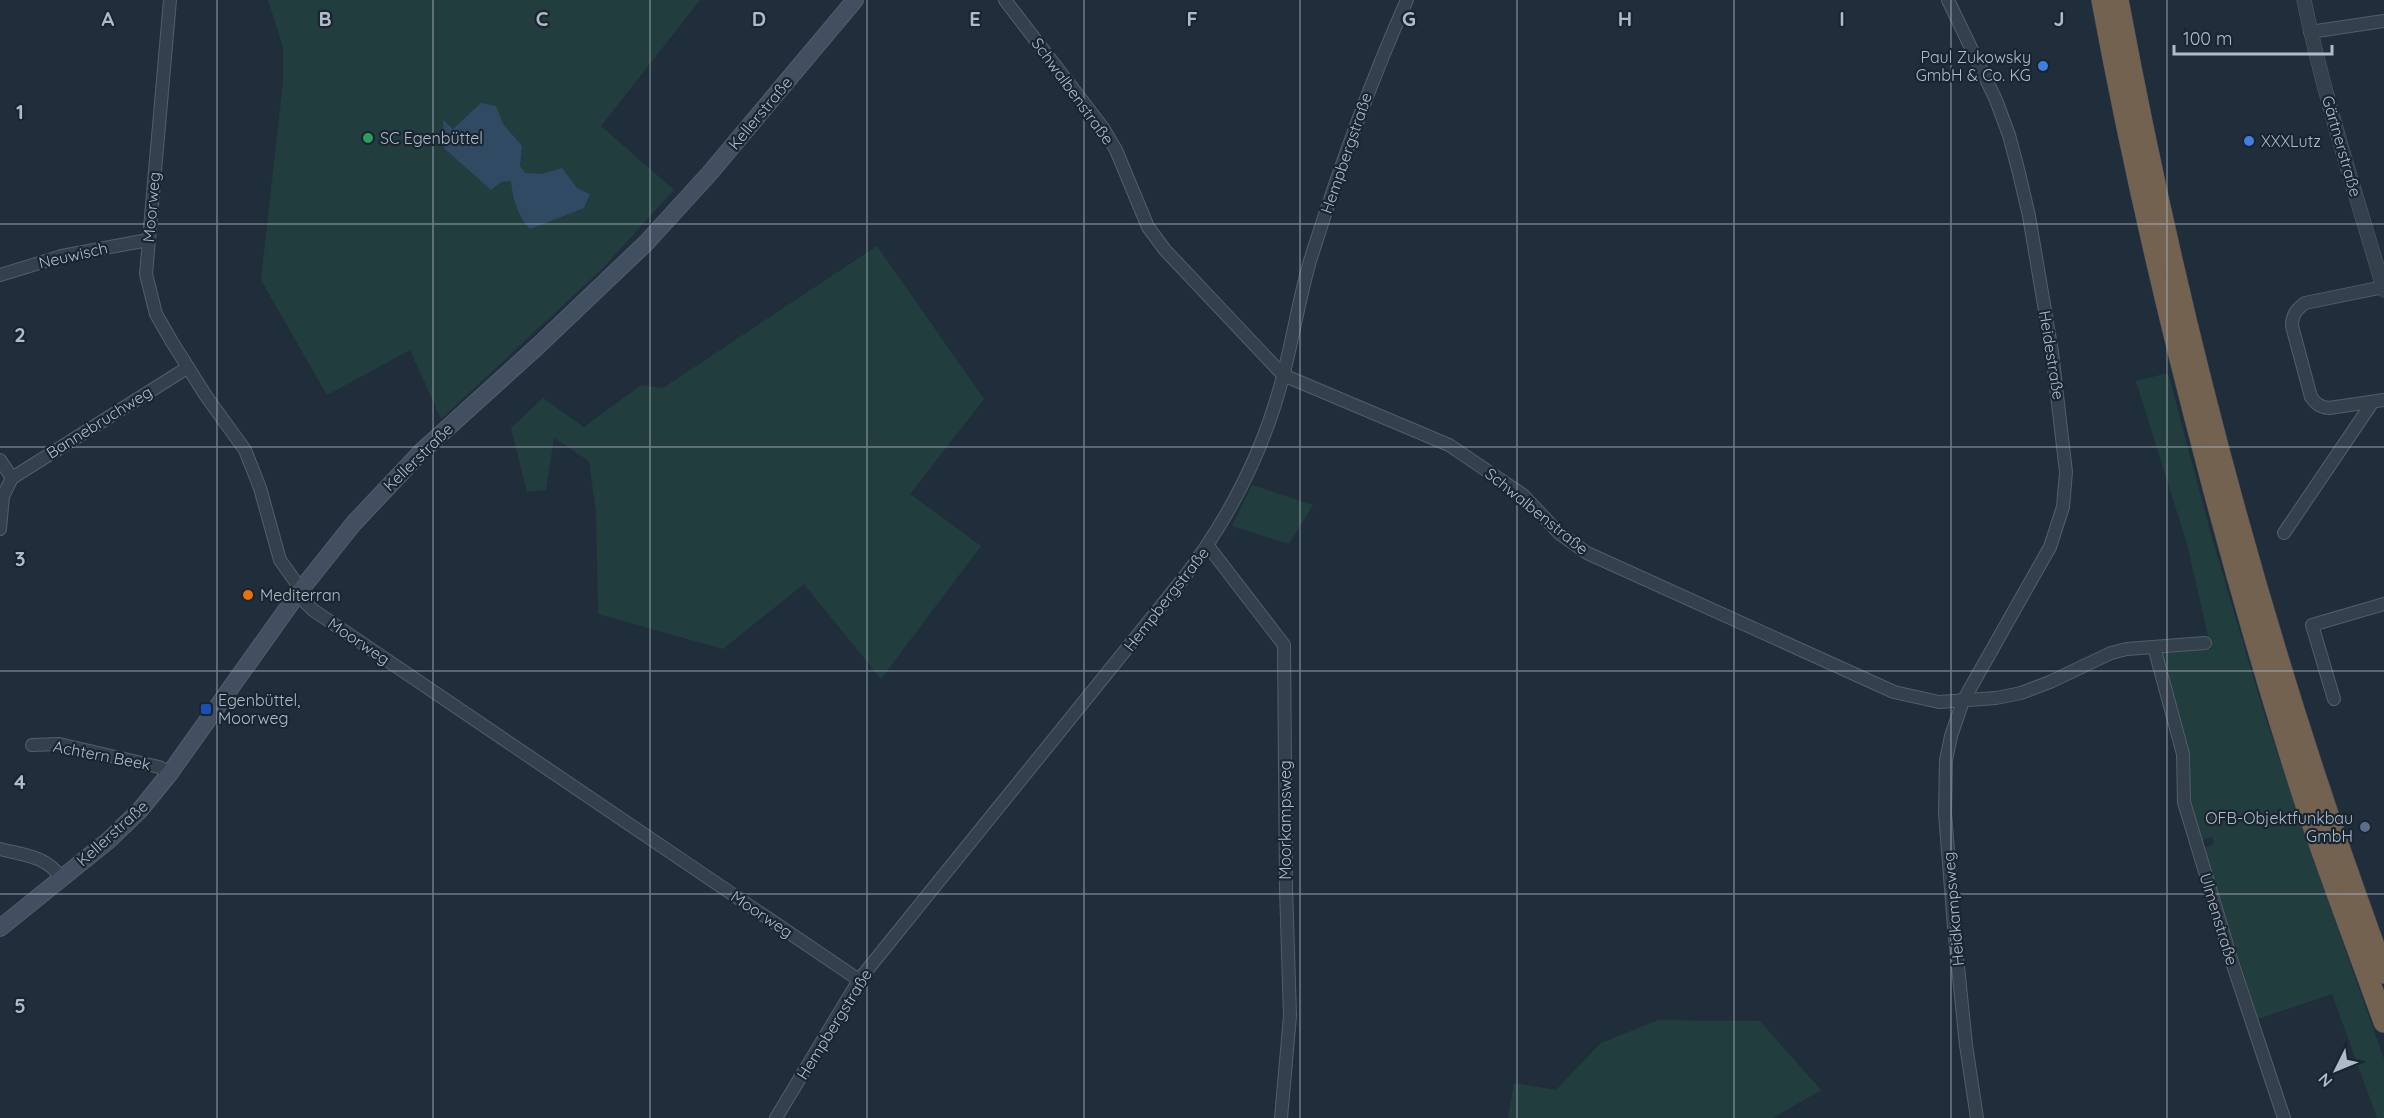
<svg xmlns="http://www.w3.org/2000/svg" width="2384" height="1118" viewBox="0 0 2384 1118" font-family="Quicksand,sans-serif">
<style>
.green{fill:#223d3d}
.water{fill:#304a63}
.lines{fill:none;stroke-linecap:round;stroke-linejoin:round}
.minor-casing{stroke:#525e6a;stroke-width:14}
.tertiary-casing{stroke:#525e6a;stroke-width:15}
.secondary-casing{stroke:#525e6a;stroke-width:18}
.motorway-casing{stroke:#3f4b57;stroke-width:22}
.minor{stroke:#34404c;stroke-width:12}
.tertiary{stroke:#34404c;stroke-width:14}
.secondary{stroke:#414f60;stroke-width:16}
.motorway{stroke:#736250;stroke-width:21}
.grid{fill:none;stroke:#afbbc8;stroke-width:1.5;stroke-opacity:0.55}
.shop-dot{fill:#3f7fe0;stroke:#192531;stroke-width:2}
.leisure-dot{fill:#2e9e5b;stroke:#192531;stroke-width:2}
.food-dot{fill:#e8710a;stroke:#192531;stroke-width:2}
.transit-dot{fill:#1a4fb4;stroke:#192531;stroke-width:2}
.service-dot{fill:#5c6f8a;stroke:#192531;stroke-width:2}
.labels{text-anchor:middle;stroke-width:4.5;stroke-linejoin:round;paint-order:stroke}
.poi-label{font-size:16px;fill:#afbbc8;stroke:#192531;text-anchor:start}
.street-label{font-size:16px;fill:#afbbc8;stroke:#192531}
.grid-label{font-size:20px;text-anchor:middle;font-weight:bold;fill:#afbbc8;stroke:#192531;stroke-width:4.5;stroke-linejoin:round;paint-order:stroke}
</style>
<rect width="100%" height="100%" fill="#202e3c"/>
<g class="green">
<path d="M268 0H700L601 126 674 190 603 268 441 419 410 350 327 395 261 280 283 82V47Z"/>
<path d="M877 246 984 399 910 494 981 546 881 679 804 584 723 649 598 614 596 512 589 461 554 438 546 490 527 492 511 428 543 398 584 427 641 385 663 388Z"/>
<path d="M2168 373 2212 538 2261 703 2303 831 2384 1059V1118H2377L2332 994 2258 1019 2204 848 2214 844 2212 837 2202 840 2188 794 2191 762 2163 653 2211 649 2187 544 2136 381Z"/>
<path d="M1252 485 1313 505 1289 544 1232 526Z"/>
<path d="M1658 1020 1760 1021 1821 1090 1773 1118H1508L1514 1083 1556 1090 1601 1043Z"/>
</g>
<path class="water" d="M481 103 496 106 503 124 522 146 520 166 525 173 541 174 562 168 577 188 590 194 584 208 530 229C517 215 513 199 511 181L501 182 491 190 444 148 443 120 453 129Z"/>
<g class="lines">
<defs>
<g id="minor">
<path d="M170 0 146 274 156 314 172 342 206 396 245 450 260 488 280 560 295 581 305 602 313 610 859 980"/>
<path d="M1005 0 1103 128 1116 150 1148 227 1165 250 1283 375 1449 445 1523 495 1559 533 1587 553 1894 692 1939 702 1996 698 2021 693 2050 682 2111 653 2127 649 2205 643"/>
<path d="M1948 0 1996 100 2009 135 2019 173 2029 216 2052 352 2066 472 2063 507 2050 547 1963 701 1951 736 1946 760 1945 813 1954 927 1966 1045 1977 1118"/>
<path d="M2310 32 2384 21"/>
<path d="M0 275 62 256 148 240"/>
<path d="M2383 287 2305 303C2296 310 2292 315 2292 326L2311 397C2316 404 2320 407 2329 408L2384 400"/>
<path d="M0 460 12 478"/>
<path d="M0 529 3 496 12 478 187 368"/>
<path d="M2284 533 2372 403"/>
<path d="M1208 546 1284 645 1286 888 1290 1016 1281 1118"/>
<path d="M2154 647 2183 754 2184 802 2233 965 2284 1118"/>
<path d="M2334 699 2312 625 2384 604"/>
<path d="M32 745 59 744 159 767 170 773"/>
<path d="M0 849C24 855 47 856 61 878"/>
<path d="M776 1118 859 980 1183 579C1230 517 1264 451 1283 376 1293 338 1299 299 1310 261 1338 172 1369 85 1407 0"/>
</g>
<path id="tertiary" d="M2304 0C2324 98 2356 194 2384 290"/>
<path id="secondary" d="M0 928 109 840 140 810 170 773 299 592 354 523 422 451 539 345 646 243 709 174 855 0"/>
<g id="motorway">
<path d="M2102 0C2131 157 2167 313 2208 468 2238 583 2271 698 2308 811 2332 882 2359 952 2384 1022"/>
<path d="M2118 0C2179 328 2268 660 2384 973"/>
</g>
</defs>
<use href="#minor" class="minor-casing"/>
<use href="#tertiary" class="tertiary-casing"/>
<use href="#secondary" class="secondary-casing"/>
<use href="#motorway" class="motorway-casing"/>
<use href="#minor" class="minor"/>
<use href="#tertiary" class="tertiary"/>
<use href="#secondary" class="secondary"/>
<use href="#motorway" class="motorway"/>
</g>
<path class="grid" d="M217 0V1118M433 0V1118M650 0V1118M867 0V1118M1084 0V1118M1300 0V1118M1517 0V1118M1734 0V1118M1951 0V1118M2167 0V1118M0 224H2384M0 447H2384M0 671H2384M0 894H2384"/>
<g class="shop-dot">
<circle cx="2043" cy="66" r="6"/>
<circle cx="2249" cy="141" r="6"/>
</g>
<circle class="leisure-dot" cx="368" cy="138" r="6"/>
<circle class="food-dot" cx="248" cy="595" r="6"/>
<rect class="transit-dot" x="200" y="703" width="12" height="12" rx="3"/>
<circle class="service-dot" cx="2365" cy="827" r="6"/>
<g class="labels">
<g class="poi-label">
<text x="2031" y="63" text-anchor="end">Paul Zukowsky<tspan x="2031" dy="18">GmbH &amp; Co. KG</tspan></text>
<text x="380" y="144">SC Egenbüttel</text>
<text x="2261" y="147">XXXLutz</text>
<text x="260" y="601">Mediterran</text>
<text x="218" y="706">Egenbüttel,<tspan x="218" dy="18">Moorweg</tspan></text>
<text x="2353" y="824" text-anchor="end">OFB-Objektfunkbau<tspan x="2353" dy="18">GmbH</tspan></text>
</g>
<g class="street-label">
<text transform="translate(1073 91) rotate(54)" y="6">Schwalbenstraße</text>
<text transform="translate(760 113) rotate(-50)" y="6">Kellerstraße</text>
<text transform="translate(2342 146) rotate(74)" y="6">Gärtnerstraße</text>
<text transform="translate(1346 153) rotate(-71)" y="6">Hempbergstraße</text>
<text transform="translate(151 207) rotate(-85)" y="6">Moorweg</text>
<text transform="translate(73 255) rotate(-13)" y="6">Neuwisch</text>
<text transform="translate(2052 355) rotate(81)" y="6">Heidestraße</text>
<text transform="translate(99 422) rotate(-32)" y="6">Bannebruchweg</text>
<text transform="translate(418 457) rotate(-44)" y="6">Kellerstraße</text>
<text transform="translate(1537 511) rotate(39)" y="6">Schwalbenstraße</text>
<text transform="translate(1166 599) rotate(-52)" y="6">Hempbergstraße</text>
<text transform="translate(359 641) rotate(34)" y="6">Moorweg</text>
<text transform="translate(102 755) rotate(11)" y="6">Achtern Beek</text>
<text transform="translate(1285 820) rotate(-90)" y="6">Moorkampsweg</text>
<text transform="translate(112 833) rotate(-42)" y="6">Kellerstraße</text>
<text transform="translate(1953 909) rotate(-95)" y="6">Heidkampsweg</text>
<text transform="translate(762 914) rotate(34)" y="6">Moorweg</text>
<text transform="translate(2219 919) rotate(73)" y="6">Ulmenstraße</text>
<text transform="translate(834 1024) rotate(-58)" y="6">Hempbergstraße</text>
</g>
</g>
<g class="grid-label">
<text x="108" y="26">A</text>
<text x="325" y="26">B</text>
<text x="542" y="26">C</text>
<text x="759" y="26">D</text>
<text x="975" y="26">E</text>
<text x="1192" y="26">F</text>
<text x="1409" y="26">G</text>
<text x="1625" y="26">H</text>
<text x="1842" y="26">I</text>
<text x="2059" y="26">J</text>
<text x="20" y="119">1</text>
<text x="20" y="342">2</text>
<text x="20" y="566">3</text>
<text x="20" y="789">4</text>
<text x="20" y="1013">5</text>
</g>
<g transform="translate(2336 1070) rotate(227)" stroke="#192531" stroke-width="4.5" paint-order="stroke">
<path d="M0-4.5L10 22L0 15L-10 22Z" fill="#afbbc8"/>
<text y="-9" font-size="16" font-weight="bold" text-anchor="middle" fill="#afbbc8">N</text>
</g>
<path d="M2174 45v9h158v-9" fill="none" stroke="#afbbc8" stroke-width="3"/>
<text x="2183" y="45" font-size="18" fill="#afbbc8" stroke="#192531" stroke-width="4.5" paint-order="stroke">100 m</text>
</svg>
